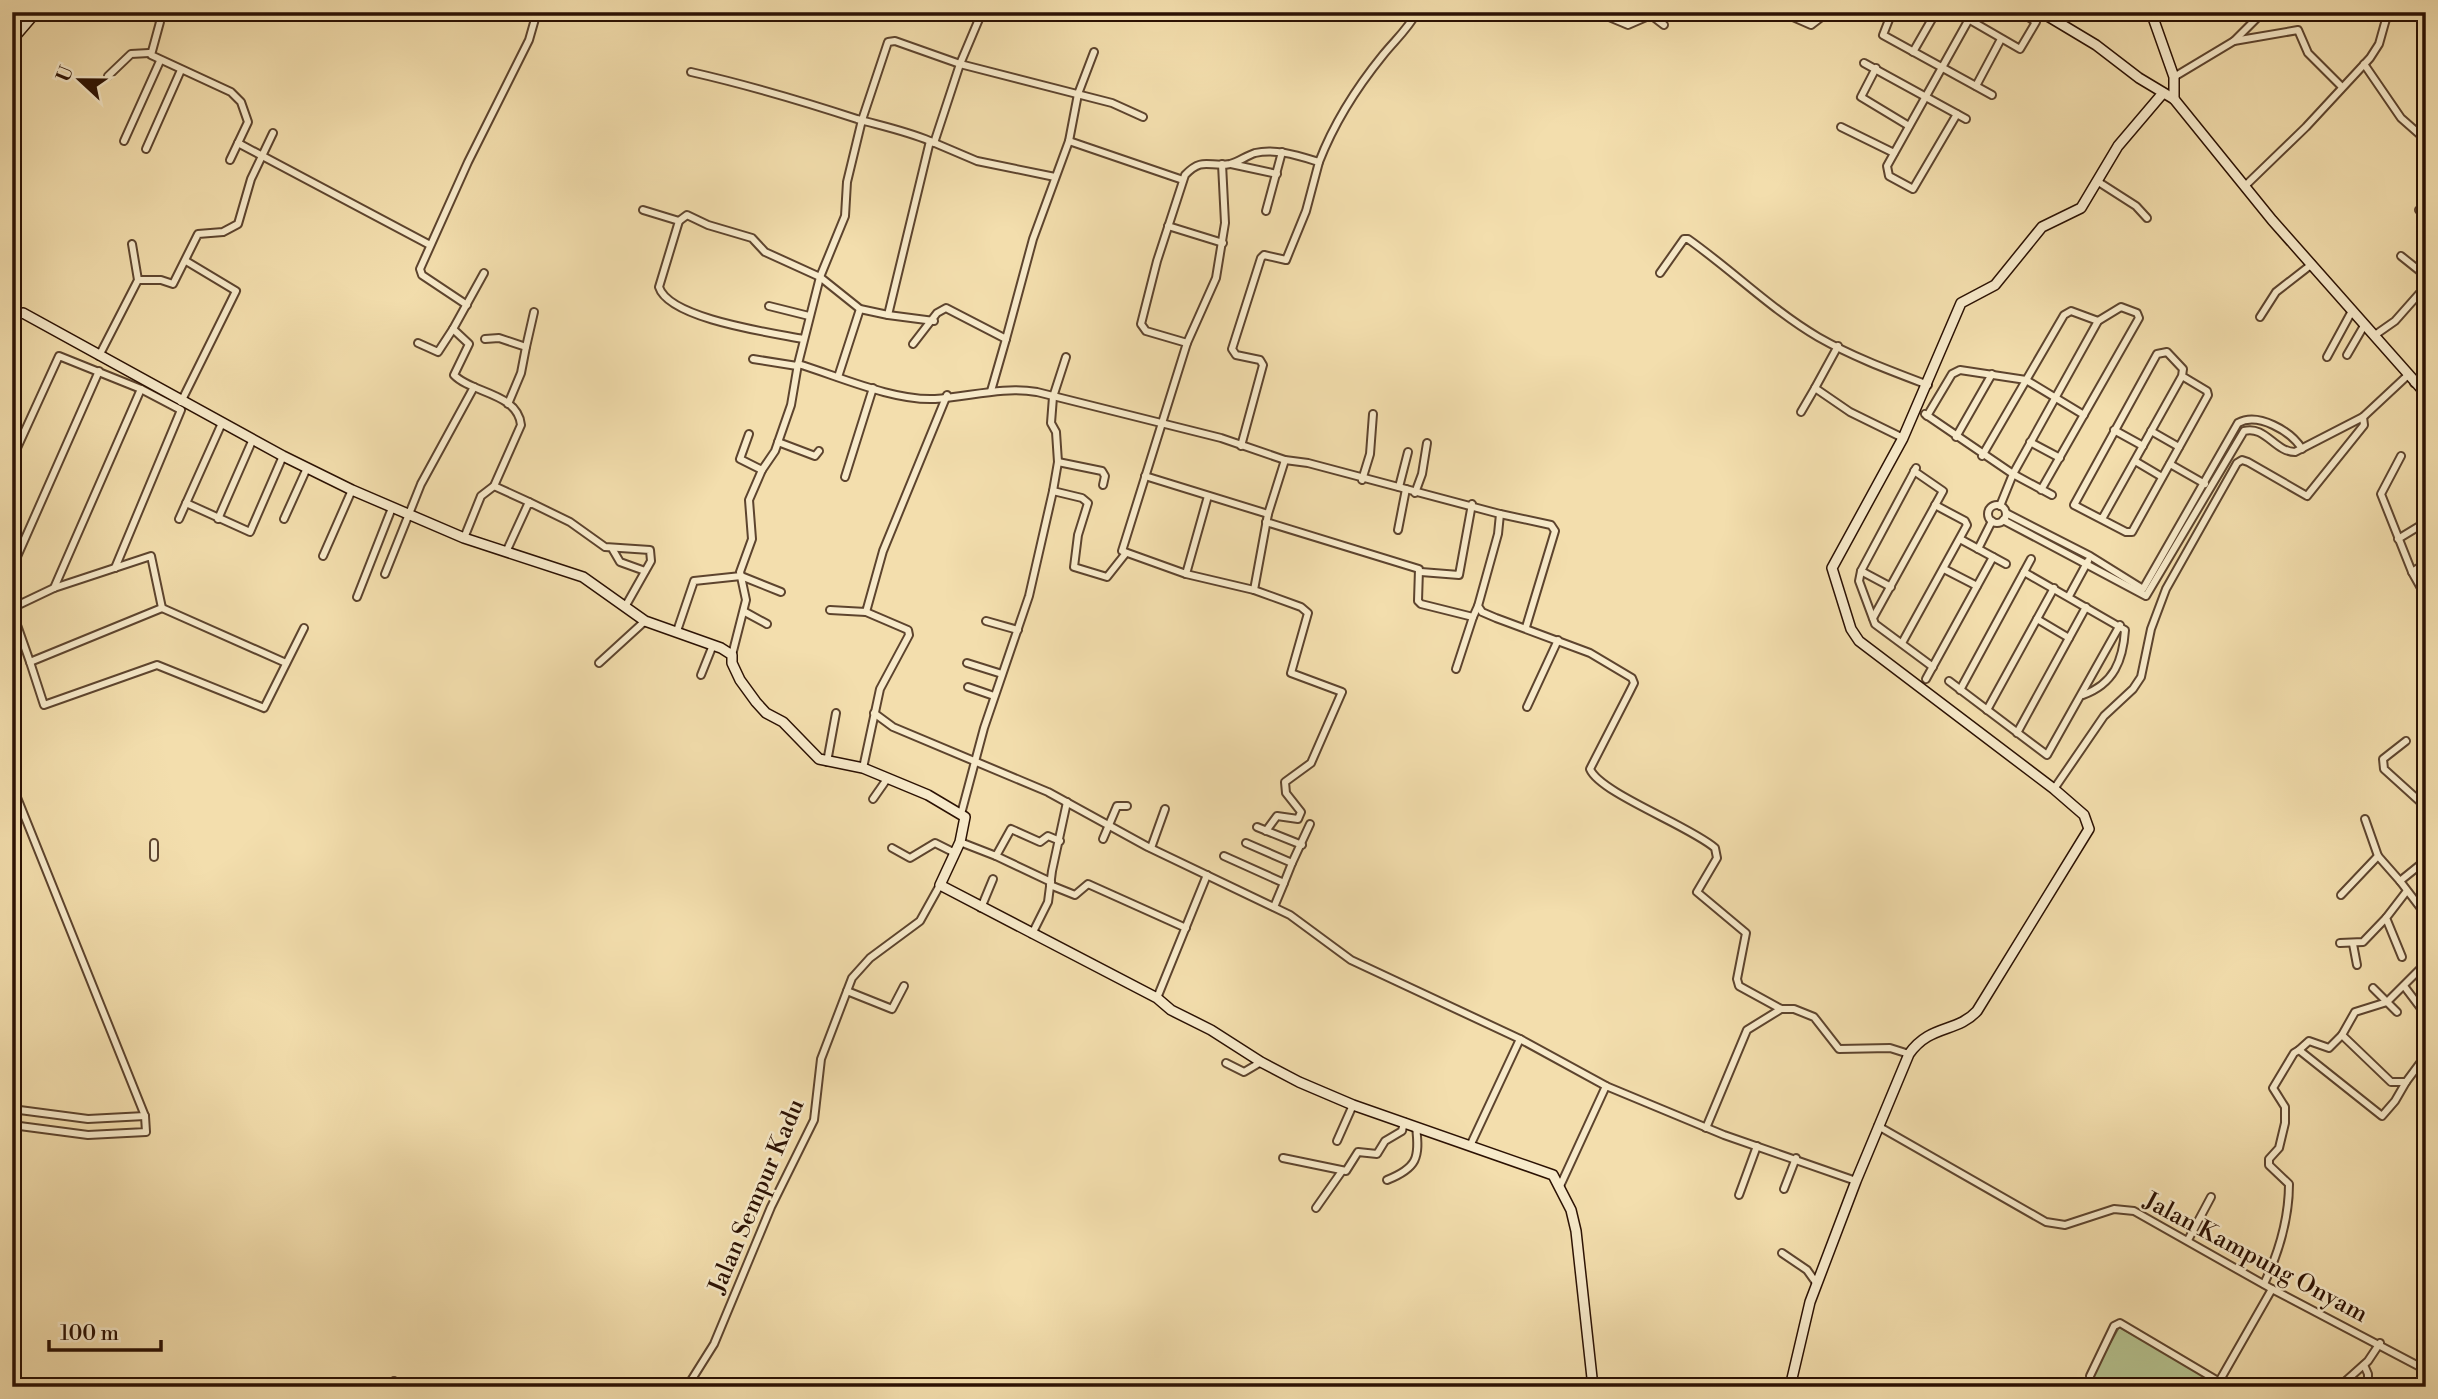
<svg xmlns="http://www.w3.org/2000/svg" width="2438" height="1399" viewBox="0 0 2438 1399" font-family="'Libre Bodoni',serif">
<style>
.green{fill:#b5c28f;stroke:#706a49;stroke-width:2}
.lines{fill:none;stroke-linecap:round;stroke-linejoin:round}
.street-casing{stroke:#5d442e;stroke-width:10}
.secondary-casing{stroke:#2b1103;stroke-width:12}
.street{stroke:#f7eaca;stroke-width:6}
.secondary{stroke:#f7eaca;stroke-width:9}
.labels{text-anchor:middle;stroke-width:5;stroke-linejoin:round;paint-order:stroke}
.street-label{font-size:24px;fill:#2b1103;stroke:#f7eaca}
</style>
<rect width="100%" height="100%" fill="#f3dead"/>
<filter id="stains"><feTurbulence type="fractalNoise" baseFrequency=".00286" numOctaves="4"/><feColorMatrix values="0 0 0 0 .2 0 0 0 0 .09 0 0 0 0 .02 0 0 0 .5 -.17"/></filter>
<radialGradient id="worn" r=".72"><stop offset=".6" stop-color="#630" stop-opacity="0"/><stop offset="1" stop-color="#630" stop-opacity=".3"/></radialGradient>
<path class="green" d="M2119 1327 2210 1378 2205 1387H2086Z"/>
<g class="lines">
<defs>
<g id="street">
<path d="M155 12 160 22 151 55 231 92 241 102 248 122 230 160"/>
<path d="M1597 12 1628 25 1651 15 1664 25"/>
<path d="M1892 12 1883 35 1992 95"/>
<path d="M1956 12 2020 49 2036 22 2021 12"/>
<path d="M1786 14 1811 25 1828 12"/>
<path d="M2234 41 2298 30 2308 53 2342 87"/>
<path d="M1913 52 1936 12"/>
<path d="M1864 63 1966 119"/>
<path d="M2364 64 2401 118 2426 140"/>
<path d="M1876 68 1861 97 1909 126"/>
<path d="M691 72C748 85 802 101 857 119 882 126 906 131 930 141"/>
<path d="M108 76 131 54 149 53"/>
<path d="M2174 77 2234 41 2263 12"/>
<path d="M1976 86 2001 39"/>
<path d="M1957 114 1913 189 1889 176 1887 166 1973 12"/>
<path d="M1841 127 1894 153"/>
<path d="M124 141 160 61"/>
<path d="M1069 141 1183 180"/>
<path d="M238 143 430 245"/>
<path d="M934 143 960 64 982 12"/>
<path d="M146 149 181 70"/>
<path d="M1231 164 1277 174"/>
<path d="M2097 181 2136 206 2147 218"/>
<path d="M2245 186 2306 127 2370 58 2379 44 2388 12"/>
<path d="M12 210 17 212"/>
<path d="M643 210 679 221 659 287C669 319 773 333 803 339"/>
<path d="M2419 210 2426 204"/>
<path d="M1266 211 1282 152"/>
<path d="M679 221 687 215 708 225 752 238 765 252 820 277 860 309 888 315"/>
<path d="M1168 226 1223 243"/>
<path d="M12 244 15 238"/>
<path d="M2401 256 2426 276"/>
<path d="M1660 273 1684 239H1688C1732 270 1772 310 1818 337 1853 357 1891 371 1928 385"/>
<path d="M138 280H161L173 284 198 234 223 232 238 224 251 179 273 133"/>
<path d="M12 303 17 312"/>
<path d="M467 305 422 275 420 269 468 162 529 40 537 12"/>
<path d="M769 306 809 316"/>
<path d="M2260 317 2276 292 2312 264"/>
<path d="M934 321 888 315 930 141 977 161 1055 177"/>
<path d="M2375 335 2395 321 2426 286"/>
<path d="M485 339 499 338 526 347 521 373 508 404"/>
<path d="M418 343 438 352 453 329"/>
<path d="M1187 343 1216 278 1225 223 1222 164"/>
<path d="M913 344 937 313 946 308 1006 339 1033 239 1069 141 1078 94 1094 52"/>
<path d="M12 346 17 336"/>
<path d="M1838 346 1815 388 1850 412 1903 438"/>
<path d="M526 347 534 312"/>
<path d="M2347 355 2365 324"/>
<path d="M99 356 138 280 132 244"/>
<path d="M2327 357 2352 311"/>
<path d="M753 359 797 366"/>
<path d="M798 364 820 277 845 216 847 182 862 120 888 42 895 41 960 64 1112 103 1143 117"/>
<path d="M838 377 860 309"/>
<path d="M2414 383 2426 372"/>
<path d="M991 391 1006 339"/>
<path d="M181 402 236 291 186 261"/>
<path d="M1801 412 1815 388"/>
<path d="M1925 414 2013 474 2000 506"/>
<path d="M1927 416 1952 374 1960 370 2026 380 2084 415"/>
<path d="M2114 430 2143 446"/>
<path d="M2151 431 2179 447"/>
<path d="M1956 437 1992 374"/>
<path d="M778 442 815 456 819 451"/>
<path d="M2030 442 2060 458"/>
<path d="M1241 446 1263 365 1260 360 1236 355 1232 349 1261 258 1264 255 1286 260 1306 211 1319 162"/>
<path d="M1982 456 2064 315 2071 311 2098 321"/>
<path d="M2401 456 2381 494 2412 572 2426 597"/>
<path d="M12 459 59 356 141 389 181 410 115 568"/>
<path d="M2135 461 2162 477"/>
<path d="M1058 462 1102 471 1105 476 1103 485"/>
<path d="M2170 464 2205 484"/>
<path d="M1916 468 1861 571 1859 581 1875 624 1933 667"/>
<path d="M762 470 775 451 791 405 798 364C838 376 893 401 935 399 969 397 1002 386 1037 392L1221 438 1285 460 1308 463 1500 514 1498 534 1478 606 1482 612 1496 618 1590 653 1632 678 1634 683 1629 693 1590 769C1600 793 1690 826 1715 848L1717 858 1697 892 1746 933 1737 979 1739 986 1781 1009H1794L1814 1017 1839 1049 1890 1048 1909 1054"/>
<path d="M1145 476 1268 514"/>
<path d="M845 477 873 388"/>
<path d="M1362 480 1370 454 1373 414"/>
<path d="M494 486 529 502"/>
<path d="M1399 487 1408 452"/>
<path d="M2041 490 2139 318 2137 313 2121 307 2098 321 2013 474 2052 495"/>
<path d="M1053 491 1082 498 1088 503 1078 535 1074 567 1107 577 1126 553"/>
<path d="M1415 493 1422 474 1427 443"/>
<path d="M1208 496 1186 574 1122 551 1187 343 1146 331 1141 324 1157 261 1185 175C1203 156 1210 168 1230 164 1238 162 1246 156 1255 153 1276 148 1299 156 1319 162 1334 123 1357 87 1383 55 1395 40 1408 29 1417 12"/>
<path d="M186 503 250 532 283 456"/>
<circle cx="1997" cy="514" r="9"/>
<path d="M2006 513 2090 556 2143 589 2238 423C2258 412 2291 431 2302 449"/>
<path d="M1500 514 1551 525 1555 531 1526 627"/>
<path d="M179 519 222 423"/>
<path d="M218 519 253 439"/>
<path d="M284 519 307 468"/>
<path d="M2102 519 2182 376 2183 369 2167 352 2157 354 2074 505 2126 532H2132L2208 395 2207 391 2182 376"/>
<path d="M2003 520 2146 596 2244 431C2265 425 2275 452 2295 452L2363 417 2408 375"/>
<path d="M1266 522 1419 569 1418 601 1421 604 1473 617 1478 606"/>
<path d="M1398 530 1406 489"/>
<path d="M464 538 481 496 494 486 521 425C518 393 471 393 454 375L469 344 453 329 484 273"/>
<path d="M1960 539 2006 564"/>
<path d="M2398 539 2426 522"/>
<path d="M1978 549 1992 521"/>
<path d="M507 550 529 502 570 522 605 547 650 550 651 561 625 607"/>
<path d="M613 550 620 562 645 571"/>
<path d="M323 556 352 490"/>
<path d="M12 568 99 371"/>
<path d="M1944 569 1977 586"/>
<path d="M1861 571 1891 587"/>
<path d="M1421 572 1459 575 1472 504"/>
<path d="M2024 572 2125 630C2123 660 2114 684 2083 695"/>
<path d="M2412 572 2426 563"/>
<path d="M385 574 421 484 474 387"/>
<path d="M1186 574 1254 590"/>
<path d="M54 588 141 389"/>
<path d="M2069 596 2088 561"/>
<path d="M357 597 392 508"/>
<path d="M12 608 54 588 151 556 162 608 30 662 12 611"/>
<path d="M162 608 286 663"/>
<path d="M830 610 866 612 883 551 947 395"/>
<path d="M745 612 767 624"/>
<path d="M1873 618 1943 491 1914 471"/>
<path d="M2037 619 2069 638"/>
<path d="M986 621 1018 630"/>
<path d="M677 631 694 581 741 576 781 592"/>
<path d="M1902 643 1967 525 1965 521 1935 505"/>
<path d="M732 655 746 600 740 572 752 539 749 500 762 470 740 459 749 434"/>
<path d="M30 662 44 705 157 665 264 708 304 628"/>
<path d="M599 663 645 621"/>
<path d="M967 663 1002 674"/>
<path d="M1456 669 1473 617"/>
<path d="M701 675 713 645"/>
<path d="M1926 679 1993 557"/>
<path d="M1949 681 2047 755 2120 625"/>
<path d="M968 687 994 696"/>
<path d="M1960 690 2031 559"/>
<path d="M1527 707 1558 640"/>
<path d="M1987 710 2054 588"/>
<path d="M874 713 893 727 1048 792 1148 847 1290 915 1351 960 1520 1039"/>
<path d="M2017 733 2086 607"/>
<path d="M2406 741 2383 759 2384 769 2426 807"/>
<path d="M827 762 836 713"/>
<path d="M863 768 880 689 909 635 908 630 866 612"/>
<path d="M12 785 145 1116 146 1132 88 1135 12 1125"/>
<path d="M2054 789 2104 716 2133 689 2141 677 2151 629 2166 589 2237 463 2242 460 2248 462 2307 496 2364 425 2363 417"/>
<path d="M873 799 887 779"/>
<path d="M961 814 984 728 1029 596 1053 491 1058 462 1056 432 1051 423 1053 397 1066 357"/>
<path d="M2365 819 2378 856 2400 881"/>
<path d="M1257 827 1302 845"/>
<path d="M1266 831 1277 816 1298 819 1301 812 1286 793 1285 782 1311 763 1342 692 1291 673 1308 613 1301 607 1254 590 1268 514 1285 460"/>
<path d="M1103 839 1117 806H1127"/>
<path d="M960 842 996 856 1011 829 1040 842 1048 836 1060 841"/>
<path d="M1246 843 1292 863 1284 883"/>
<path d="M892 848 910 858 935 843 955 853"/>
<path d="M1151 848 1165 809"/>
<path d="M996 856 1051 882"/>
<path d="M1224 856 1284 883 1274 907"/>
<path d="M154 857V843"/>
<path d="M2426 860 2400 881 2426 915"/>
<path d="M1292 863 1310 824"/>
<path d="M1050 885 1075 895 1088 884 1186 928"/>
<path d="M2341 895 2378 856"/>
<path d="M981 908 993 879"/>
<path d="M1032 934 1048 902 1052 871 1067 802"/>
<path d="M2340 943 2363 942 2386 918"/>
<path d="M2353 944 2357 965"/>
<path d="M2402 957 2386 918 2406 892"/>
<path d="M2426 963 2387 1002 2355 1012 2342 1035 2391 1082H2406L2426 1055"/>
<path d="M2404 986 2426 1015"/>
<path d="M2373 988 2397 1012"/>
<path d="M847 991 892 1009 904 986"/>
<path d="M1157 998 1207 875"/>
<path d="M2299 1050 2309 1041 2329 1048 2342 1035"/>
<path d="M1226 1063 1244 1072 1261 1062"/>
<path d="M12 1109 88 1119 145 1116"/>
<path d="M1878 1126 2046 1222 2065 1225 2114 1209 2134 1211 2272 1289 2426 1370"/>
<path d="M1706 1128 1747 1030 1781 1009"/>
<path d="M1337 1141 1353 1105"/>
<path d="M1470 1146 1520 1039 1606 1086"/>
<path d="M1283 1158 1346 1171 1358 1152 1377 1154 1385 1141 1402 1131 1404 1122"/>
<path d="M1387 1180C1417 1168 1420 1158 1416 1127"/>
<path d="M1560 1186 1606 1086 1724 1135 1856 1181"/>
<path d="M1784 1189 1796 1158"/>
<path d="M1739 1195 1757 1146"/>
<path d="M1316 1208 1342 1171"/>
<path d="M2188 1240 2211 1197"/>
<path d="M1782 1253 1807 1270 1817 1284"/>
<path d="M2264 1284C2279 1252 2289 1219 2289 1184L2269 1165V1159L2279 1148 2285 1123V1107L2273 1088 2294 1053 2299 1050 2382 1116 2395 1101 2406 1082"/>
<path d="M2364 1365 2368 1374V1387"/>
<path d="M2090 1376 2114 1326 2120 1323 2218 1381"/>
<path d="M295 1387V1386"/>
<path d="M394 1387V1381"/>
<path d="M687 1387 714 1344 771 1207 814 1120 821 1059 852 978 870 958 920 921 940 885"/>
<path d="M2216 1387 2272 1289"/>
<path d="M2300 1387H2320"/>
<path d="M2339 1387 2368 1361 2380 1343"/>
</g>
<g id="secondary">
<path d="M2041 12 2096 45 2139 78 2174 99 2272 220 2426 394"/>
<path d="M2151 12 2174 77V99"/>
<path d="M12 40 36 12"/>
<path d="M12 316 23 313 283 456 352 490 464 538 583 577 645 621 721 648 732 655V663L740 680 756 702 766 713 783 722 819 759 863 768 928 795 965 817 960 842 940 885 1157 998 1171 1010 1211 1030 1261 1062 1299 1082 1353 1105 1553 1175 1571 1210 1576 1231 1593 1387"/>
<path d="M1790 1387 1810 1302 1856 1181 1909 1054C1930 1024 1957 1033 1977 1011L2089 829 2084 815 2054 789 1859 641 1851 629 1832 568 1903 438 1961 303 1995 285 2042 227 2081 208 2118 146 2163 93"/>
</g>
</defs>
<use href="#street" class="street-casing"/>
<use href="#secondary" class="secondary-casing"/>
<use href="#street" class="street"/>
<use href="#secondary" class="secondary"/>
</g>
<g class="labels">
<g class="street-label">
<text transform="translate(756 1196) rotate(-67)" y="8">Jalan Sempur Kadu</text>
<text transform="translate(2256 1257) rotate(28)" y="8">Jalan Kampung Onyam</text>
</g>
</g>
<rect width="2438" height="1399" fill="none" stroke="#f3dead" stroke-width="42"/>
<rect x="14" y="14" width="2410" height="1371" fill="none" stroke="#2b1103" stroke-width="3.5"/>
<rect x="21" y="21" width="2396" height="1357" fill="none" stroke="#2b1103" stroke-width="2"/>
<g transform="translate(80 80) rotate(292)" stroke="#f7eaca" stroke-width="5" paint-order="stroke">
<path d="M0-5L12 26L0 18L-12 26Z" fill="#2b1103"/>
<text y="-10" font-size="19" font-weight="bold" text-anchor="middle" fill="#2b1103">U</text>
</g>
<path d="M49 1340v10h112v-10" fill="none" stroke="#2b1103" stroke-width="3.5"/>
<text x="60" y="1340" font-size="21" fill="#2b1103" stroke="#f7eaca" stroke-width="5" paint-order="stroke">100 m</text>
<rect width="100%" height="100%" filter="url(#stains)"/>
<rect width="100%" height="100%" fill="url(#worn)"/>
</svg>
